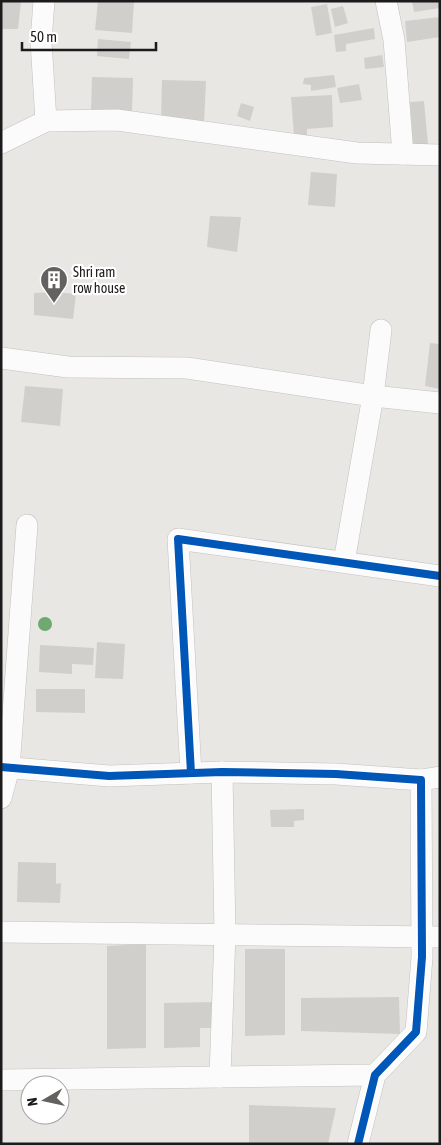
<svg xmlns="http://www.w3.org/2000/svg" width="441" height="1145" viewBox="0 0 441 1145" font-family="'Asap Condensed',sans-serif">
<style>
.building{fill:#d1cfcc}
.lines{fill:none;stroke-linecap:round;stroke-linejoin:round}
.minor-casing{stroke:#c2c1bf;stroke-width:22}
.minor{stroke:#fcfbfb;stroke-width:21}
.cycleway-casing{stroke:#fff;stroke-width:11}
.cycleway{stroke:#0057b8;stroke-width:8}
.tree{fill:#6fa870}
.labels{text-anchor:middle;stroke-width:4.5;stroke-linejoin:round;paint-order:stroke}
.poi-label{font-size:14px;fill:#1b1b1b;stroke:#fff;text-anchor:start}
</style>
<rect width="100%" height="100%" fill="#e9e7e3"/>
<g class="building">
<path d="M1 1H21L18 29H1Z"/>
<path d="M98 1H134L132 33 95 30Z"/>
<path d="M412 1H439L440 8 414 12Z"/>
<path d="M327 4 332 33 316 36 311 7Z"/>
<path d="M343 6 348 23 335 27 331 9Z"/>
<path d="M440 17V37L407 42 405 21Z"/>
<path d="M374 28 375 39 346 44V51L336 52 334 35Z"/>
<path d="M98 39 131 42 129 59 97 56Z"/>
<path d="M382 55 384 67 365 69 364 58Z"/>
<path d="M334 75 336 87 311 91V85L303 84 304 78Z"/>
<path d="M92 77 133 78 132 112 91 111Z"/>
<path d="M162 80 206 81 204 123 161 121Z"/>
<path d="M359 84 362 100 340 103 337 88Z"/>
<path d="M332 95 333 127 307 129V135L294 136 291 97Z"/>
<path d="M424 101 428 144 413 145 410 102Z"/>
<path d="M241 103 254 107 250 121 237 116Z"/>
<path d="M311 172 337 174 335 207 308 205Z"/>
<path d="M210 216 241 217 237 252 207 247Z"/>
<path d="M56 292 76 294 73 319 34 315V293Z"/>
<path d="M430 343 440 344V389L425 386Z"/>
<path d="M25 386 63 389 60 426 21 422Z"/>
<path d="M97 642 125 644 123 679 95 678Z"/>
<path d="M40 645 94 648 93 665 72 664V674L39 672Z"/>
<path d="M36 689H85V713L36 712Z"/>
<path d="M304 809V820L294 821V827H271L270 810Z"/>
<path d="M18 862 56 863V884L61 883 60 903 17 902Z"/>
<path d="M146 944V1048L107 1049V946Z"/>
<path d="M245 949H285V1035L245 1036Z"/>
<path d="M399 997 400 1034 301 1031V998Z"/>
<path d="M218 1002V1028H200V1047L164 1048V1003Z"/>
<path d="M249 1105 336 1108 328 1144H249Z"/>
</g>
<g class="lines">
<defs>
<g id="minor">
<path d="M44 1 41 41 46 121"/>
<path d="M386 1 394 40 403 154"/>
<path d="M1 143 46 121 117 120 357 153 440 155"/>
<path d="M1 358 68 367 187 368 373 396 440 403"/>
<path d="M344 562 373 396 381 330"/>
<path d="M1 767 109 776 222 772 336 774 421 780 422 957 416 1032 375 1075 358 1144"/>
<path d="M191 773 178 539 440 576"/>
<path d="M421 780 440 777"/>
<path d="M1 798 9 768 27 525"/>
<path d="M1 932 440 937"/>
<path d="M220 1077 225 934 222 772"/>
<path d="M1 1080 375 1075"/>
</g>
</defs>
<use href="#minor" class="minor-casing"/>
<use href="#minor" class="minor"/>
<defs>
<g id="cycleway">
<path d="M1 767 109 776 222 772 336 774 421 780 422 957 416 1032 375 1075 358 1144"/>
<path d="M191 773 178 539 440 576"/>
</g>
</defs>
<use href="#cycleway" class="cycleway-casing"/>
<use href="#cycleway" class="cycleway"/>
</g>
<circle class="tree" cx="45" cy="624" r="7"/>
<defs>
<symbol id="building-pin" viewBox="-11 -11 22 30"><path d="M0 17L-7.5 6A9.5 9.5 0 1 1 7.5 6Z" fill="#636261" stroke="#fff"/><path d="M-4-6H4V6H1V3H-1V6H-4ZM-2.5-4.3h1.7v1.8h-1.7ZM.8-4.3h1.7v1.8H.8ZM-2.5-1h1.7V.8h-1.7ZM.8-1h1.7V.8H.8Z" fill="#fff"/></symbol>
</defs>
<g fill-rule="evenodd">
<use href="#building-pin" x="38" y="264" width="32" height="43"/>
</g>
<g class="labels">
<g class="poi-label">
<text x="73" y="277">Shri ram<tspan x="73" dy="16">row house</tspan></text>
</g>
</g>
<rect width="441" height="1145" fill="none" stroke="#1b1b1b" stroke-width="5"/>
<g transform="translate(45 1100) rotate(261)"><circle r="24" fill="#ffffff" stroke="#a4a4a4"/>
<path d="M0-4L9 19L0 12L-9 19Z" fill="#636261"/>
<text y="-8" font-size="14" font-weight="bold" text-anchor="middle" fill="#1b1b1b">N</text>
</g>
<path d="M22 42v8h134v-8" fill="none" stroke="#1b1b1b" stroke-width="2.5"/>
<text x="30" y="42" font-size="15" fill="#1b1b1b" stroke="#ffffff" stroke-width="4" paint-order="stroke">50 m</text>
</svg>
